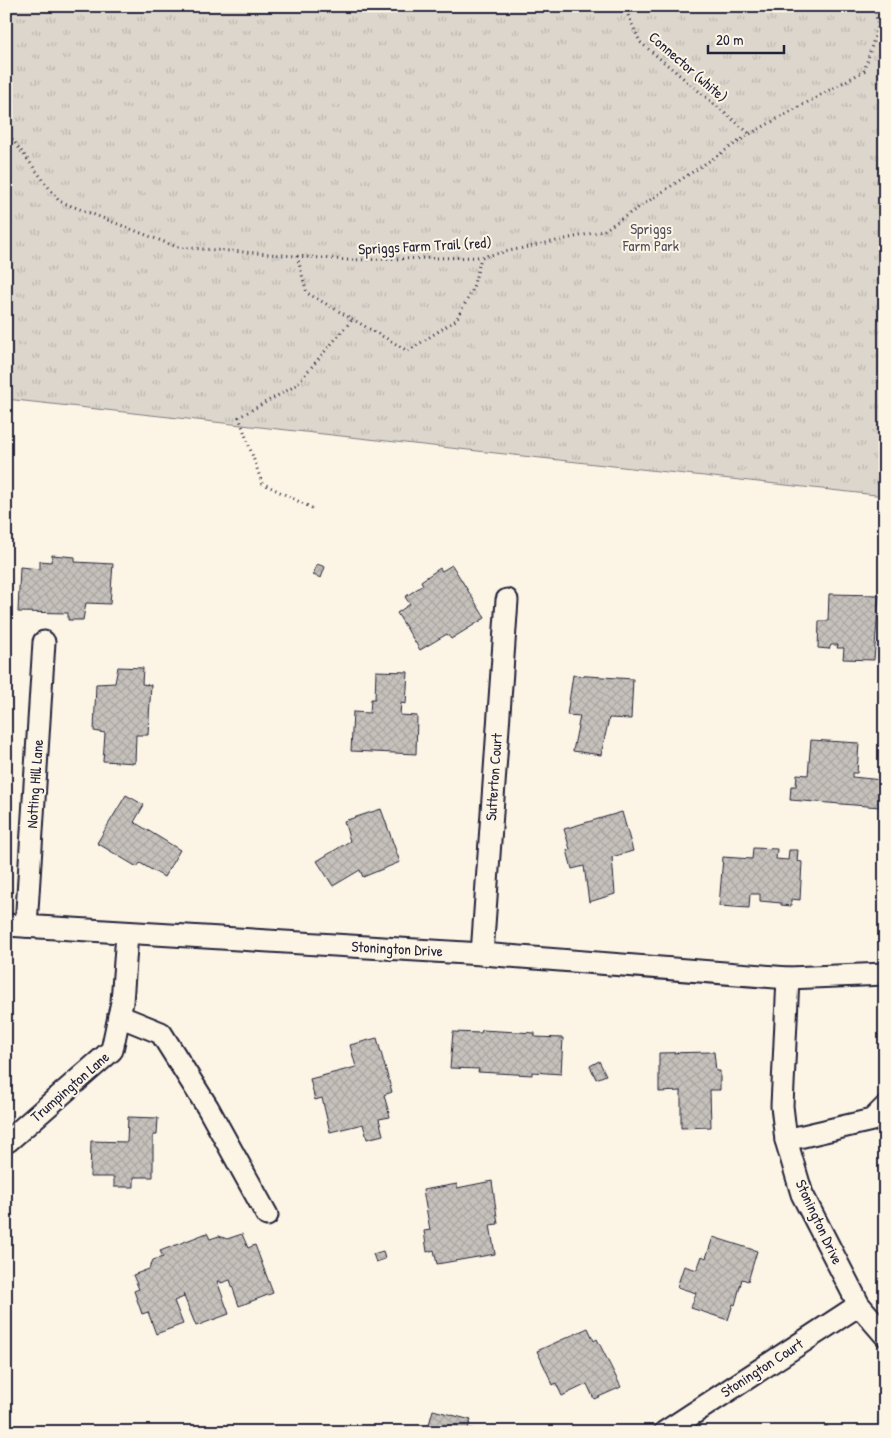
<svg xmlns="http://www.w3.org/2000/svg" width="891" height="1438" viewBox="0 0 891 1438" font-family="'Patrick Hand',sans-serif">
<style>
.grass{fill:url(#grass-tufts);stroke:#7f7c84}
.building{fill:url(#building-cross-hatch);stroke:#22223b}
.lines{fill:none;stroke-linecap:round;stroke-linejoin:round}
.street-casing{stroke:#22223b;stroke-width:25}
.path{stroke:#22223b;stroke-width:3;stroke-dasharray:1 4;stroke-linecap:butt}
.street{stroke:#fcf5e5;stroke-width:21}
.labels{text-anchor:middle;stroke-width:4;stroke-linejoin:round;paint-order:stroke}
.street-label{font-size:15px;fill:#22223b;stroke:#fcf5e5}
.park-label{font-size:15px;fill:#504f5f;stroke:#fcf5e5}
</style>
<defs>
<pattern id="grass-tufts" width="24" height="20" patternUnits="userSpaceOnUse" patternTransform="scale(1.25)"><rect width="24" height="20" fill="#dcd6cc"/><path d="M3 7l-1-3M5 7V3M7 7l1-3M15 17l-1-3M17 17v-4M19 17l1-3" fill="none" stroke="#bcb7b0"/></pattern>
<pattern id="building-cross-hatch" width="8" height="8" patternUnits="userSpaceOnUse" patternTransform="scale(1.25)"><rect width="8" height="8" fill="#c6c1bb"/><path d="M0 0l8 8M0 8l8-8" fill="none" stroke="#aaa6a2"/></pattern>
</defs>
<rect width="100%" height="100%" fill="#fcf5e5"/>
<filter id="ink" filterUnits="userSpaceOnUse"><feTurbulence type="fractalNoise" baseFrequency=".02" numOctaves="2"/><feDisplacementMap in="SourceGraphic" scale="10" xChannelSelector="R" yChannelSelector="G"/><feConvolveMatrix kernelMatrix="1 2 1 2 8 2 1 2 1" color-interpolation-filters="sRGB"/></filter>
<g filter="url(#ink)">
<path class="grass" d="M6 6H885V496L6 399Z"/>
<g class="building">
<path d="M52 555 75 557V562L113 564 110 604 86 603 83 620H68V613L18 612 20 567 40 569V561L51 562Z"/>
<path d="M317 564 325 567 321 578 313 575Z"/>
<path d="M452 565 485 618 451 639 447 634 420 650 397 613 410 604 405 597 423 585 421 581 440 568 442 571Z"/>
<path d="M829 594 879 595 874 660 843 659 844 648H837L838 645H831L829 649 818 648 819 621H828Z"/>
<path d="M118 667 143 668 142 684 151 685 148 735H136L135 763 103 761 105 733 94 731 96 684 115 683Z"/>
<path d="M376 671 408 672 406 704 401 703 400 715 417 716 416 754 351 751 353 712 370 713 371 699H375Z"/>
<path d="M573 675 633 679 631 719 609 718 601 755 573 751 580 716 567 715Z"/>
<path d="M811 740 859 743 857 773H852V777L882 780 880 807 790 800 791 786H796L797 774 808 775Z"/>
<path d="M126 795 144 805 134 822 180 850 164 877 140 863 137 867 97 843Z"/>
<path d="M381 809 400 862 363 877 360 870 333 886 317 861 350 841 344 821Z"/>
<path d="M622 812 633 851 612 857 615 894 589 902 584 866 572 869 567 850 570 849 564 829Z"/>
<path d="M753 848 777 849 776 859 788 860 789 850H798L797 861 802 862 800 900 791 899V906L781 905V903L760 901V894H750L749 908 719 906 723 857 752 859Z"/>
<path d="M482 1030 535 1033V1037L563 1038 561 1074 532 1072V1075L478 1072 479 1069 450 1068 453 1032 481 1033Z"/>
<path d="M377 1038 392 1092 384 1095 390 1117 379 1119 383 1135 367 1139 363 1124 330 1132 322 1098 315 1100 310 1079 356 1067 350 1045Z"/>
<path d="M714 1052 716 1071H720V1090H710L711 1127 681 1128V1091L659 1092V1053Z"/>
<path d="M599 1061 606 1075 596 1079 590 1066Z"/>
<path d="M128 1117 158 1118 157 1135H153V1177H134V1187H114V1177H90L91 1141 127 1142Z"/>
<path d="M492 1181 498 1224 490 1225 495 1254 437 1264 434 1250 427 1252 424 1231 430 1230 423 1190 457 1184V1188Z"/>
<path d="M207 1233 210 1239 219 1236 227 1239 242 1234 248 1248 255 1245 273 1293 239 1306 230 1280 221 1283 220 1281H217L229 1314 196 1326 183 1294 184 1297 174 1301 183 1324 156 1334 148 1312 142 1314 134 1291 139 1289 133 1275 149 1269 153 1260 163 1257 160 1251Z"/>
<path d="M713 1237 757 1251 748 1281 742 1279 735 1305 733 1304 728 1320 691 1308 696 1293 677 1287 684 1266 697 1270 702 1256 706 1258Z"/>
<path d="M383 1251 385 1259 376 1262 373 1254Z"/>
<path d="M588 1328 594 1341 597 1339 621 1387 594 1399 587 1384 562 1396 556 1383 553 1385 537 1351Z"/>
<path d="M433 1410 471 1420 468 1428 476 1430 475 1432H427Z"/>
<path d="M826 1425 833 1432H820Z"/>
</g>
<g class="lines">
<defs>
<g id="street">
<path d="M6 925 482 954 788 978 885 974"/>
<path d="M26 926 44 642"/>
<path d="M482 954 507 600"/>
<path d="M788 978 782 1106 786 1140 802 1194 859 1305 885 1335"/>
<path d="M119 1016 161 1033 208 1108 267 1215"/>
<path d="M786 1140 872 1120 885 1107"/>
<path d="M8 1141 112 1050 122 1002 127 934"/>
<path d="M665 1432 859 1305"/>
</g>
</defs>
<use href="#street" class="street-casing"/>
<g class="path">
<path d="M624 6 640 42 750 134"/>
<path d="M6 131 59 201 177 247 348 260 481 257 603 231 750 134 864 71 878 26 874 6"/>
<path d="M297 256 307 293 408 351 456 320 472 291 481 258"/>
<path d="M312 508 262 483 239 417 295 386 352 320"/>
</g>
<use href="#street" class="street"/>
</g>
</g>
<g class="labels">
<g class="street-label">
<text transform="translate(688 67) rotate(41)" y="5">Connector (white)</text>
<text transform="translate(425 246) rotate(-3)" y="5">Spriggs Farm Trail (red)</text>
<text transform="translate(494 777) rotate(-86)" y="5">Sutterton Court</text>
<text transform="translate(35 784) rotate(-86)" y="5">Notting Hill Lane</text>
<text transform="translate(397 949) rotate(3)" y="5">Stonington Drive</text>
<text transform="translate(70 1087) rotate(-41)" y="5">Trumpington Lane</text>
<text transform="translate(819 1222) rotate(65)" y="5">Stonington Drive</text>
<text transform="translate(762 1368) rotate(-33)" y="5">Stonington Court</text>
</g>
<g class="park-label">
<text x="651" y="234">Spriggs<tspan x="651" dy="17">Farm Park</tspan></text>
</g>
</g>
<rect width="891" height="1438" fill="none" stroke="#fcf5e5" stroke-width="25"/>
<rect x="12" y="12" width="866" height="1413" fill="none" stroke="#22223b" stroke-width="2" filter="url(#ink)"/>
<path d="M708 45v8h76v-8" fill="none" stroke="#22223b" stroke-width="2.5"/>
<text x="716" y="45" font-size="15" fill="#22223b" stroke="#fcf5e5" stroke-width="4" paint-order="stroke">20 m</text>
</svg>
